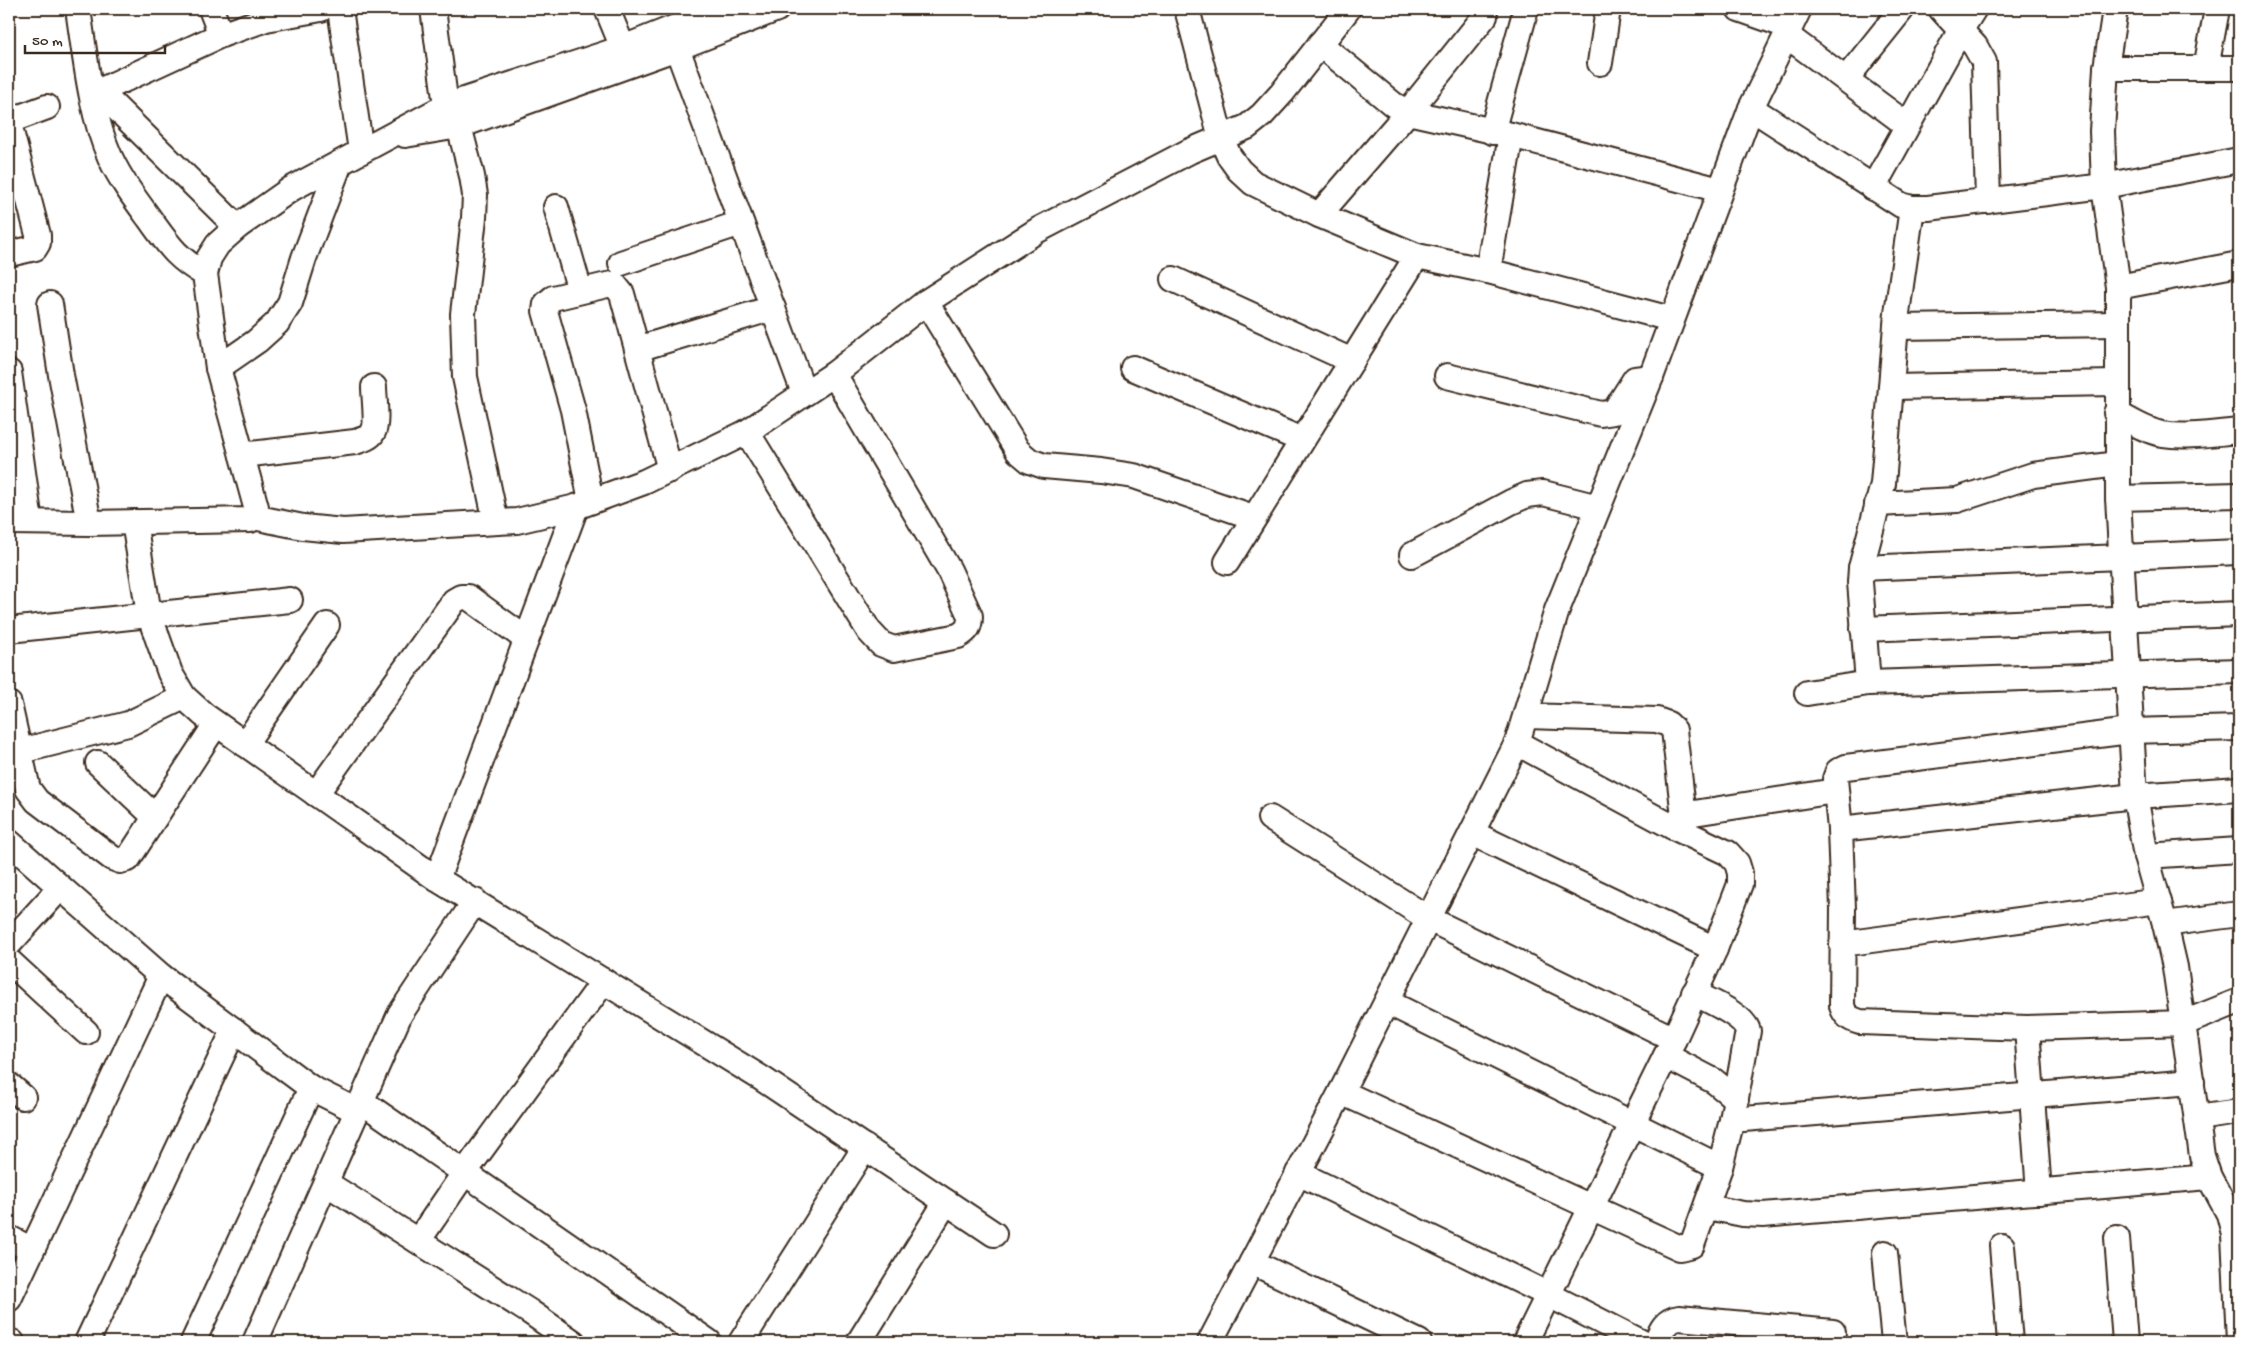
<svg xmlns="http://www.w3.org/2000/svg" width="2248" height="1351" viewBox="0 0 2248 1351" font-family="'Gochi Hand',sans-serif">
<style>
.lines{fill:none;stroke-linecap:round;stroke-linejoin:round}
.minor-casing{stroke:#3b2a1e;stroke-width:28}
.minor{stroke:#fff;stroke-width:24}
</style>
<rect width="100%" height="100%" fill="#fff"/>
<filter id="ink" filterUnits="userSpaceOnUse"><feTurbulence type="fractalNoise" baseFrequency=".02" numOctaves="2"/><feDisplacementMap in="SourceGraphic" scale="10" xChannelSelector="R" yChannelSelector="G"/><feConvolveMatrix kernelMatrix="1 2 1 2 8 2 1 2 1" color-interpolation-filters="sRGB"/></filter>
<g filter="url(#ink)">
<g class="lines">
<defs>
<g id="minor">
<path d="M78 9C85 55 91 115 110 157 120 179 135 199 149 218 168 244 176 258 205 274"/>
<path d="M211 9 221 35"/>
<path d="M340 9 361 151"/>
<path d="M433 9 446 106"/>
<path d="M607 9 623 48"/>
<path d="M1187 9 1221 138 1229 156 1239 170 1253 183 1319 215 1417 256 1488 271 1671 319"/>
<path d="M1739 9 1790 27"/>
<path d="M1941 9 1975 46 1984 62 1988 201"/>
<path d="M2115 9 2106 68 2102 131 2104 186 2118 287V498L2135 796 2146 856 2165 924 2175 967 2202 1156 2209 1177 2229 1214 2234 1234 2239 1342"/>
<path d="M1786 35 1907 125"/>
<path d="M1320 44 1394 105 1408 112 1511 135 1720 190"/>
<path d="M677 48 804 393"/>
<path d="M1600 63 1608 9"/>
<path d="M2106 68H2239"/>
<path d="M2206 68 2217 9"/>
<path d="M1846 79 1902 9"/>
<path d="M99 91 237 227"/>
<path d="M93 94 221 35 266 19 321 9"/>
<path d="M1751 108 1901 205 1912 208H1928L2104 186 2239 160"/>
<path d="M9 121 47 107"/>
<path d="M9 124 38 235V243L35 248 9 254"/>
<path d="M459 126 472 176 475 195 474 218 463 314 465 377 496 522"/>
<path d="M1492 132 1526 9"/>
<path d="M405 135 459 126 677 48 777 9"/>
<path d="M1873 188 1960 31 1974 9"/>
<path d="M556 207 580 291"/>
<path d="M1319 215 1408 112 1485 16"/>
<path d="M621 263 741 223"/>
<path d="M1488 271 1511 135"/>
<path d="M1173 279 1352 361"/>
<path d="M2118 287 2239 264"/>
<path d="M926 302 1018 451 1030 461 1044 466 1101 471 1134 476 1253 517"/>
<path d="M50 304 61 375 89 523"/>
<path d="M1896 327 2118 324"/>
<path d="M637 349 773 308"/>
<path d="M218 368 257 341 277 323 290 303 304 258 340 163"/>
<path d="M1133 368 1302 440"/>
<path d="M9 372 30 522"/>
<path d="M1447 376 1601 414 1614 412 1635 379 1651 377"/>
<path d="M1891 387 2117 383"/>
<path d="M2116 413C2131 421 2146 431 2162 434 2187 438 2215 433 2239 431"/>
<path d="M747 432 869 631 881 644 894 649 958 636C967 631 970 627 970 616L949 570 834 374"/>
<path d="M242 455 355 442C361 440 370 438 373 432 378 424 374 397 374 387"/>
<path d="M2118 498 2239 495"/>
<path d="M591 501 573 410 545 311 546 304 553 298 607 285 614 284 622 294 670 470"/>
<path d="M1877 504 1957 500 2033 475 2117 464"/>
<path d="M253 517 303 527 343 531 517 521 576 507 644 482 747 432 834 374 926 302 1038 230 1190 151 1247 127 1262 115 1282 93 1348 9"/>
<path d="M9 522 89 523 250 520 255 513 256 507 218 368 205 274 209 258 218 244 237 227 291 189 446 106 623 48 721 9"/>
<path d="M134 522 149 614 170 673 184 697 204 715 437 879 761 1078 994 1234"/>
<path d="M1412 555 1511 502 1527 495 1543 493 1598 507"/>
<path d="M1227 562 1417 256"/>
<path d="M1861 568 2239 552"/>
<path d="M1863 629 2239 614"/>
<path d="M9 630 290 600"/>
<path d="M1868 683 1860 582 1861 568 1883 484 1897 313 1912 208"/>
<path d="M1807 693 1868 683 2239 671"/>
<path d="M9 704 28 789 37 801 112 858 120 861 128 859 216 724"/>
<path d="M1526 716 1657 720 1668 724 1674 730 1684 817"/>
<path d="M2239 728 2130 731 1846 767 1838 771 1835 779 1840 829 1843 909 1842 1006C1845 1016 1850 1019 1860 1022L2027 1028 2184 1023 2239 1001"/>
<path d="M1517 743 1671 826 1728 853 1737 863 1740 873V884L1715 949 1674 1039 1525 1342"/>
<path d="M245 744 327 625"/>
<path d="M9 754 128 724 184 697"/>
<path d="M98 763 155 817"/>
<path d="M316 794 454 601 461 597H468L526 639"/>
<path d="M1270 818 1429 919 1674 1039"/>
<path d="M1672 825 1684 817 1694 813 1835 791"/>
<path d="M1840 829 2135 796 2239 789"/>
<path d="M1472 833 1715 949"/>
<path d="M9 842 161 976 311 1088 357 1111"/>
<path d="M2146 856 2239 850"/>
<path d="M437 879 576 507"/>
<path d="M2165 924 2239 914"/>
<path d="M9 944 60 888"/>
<path d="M1842 944 2159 901"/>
<path d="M9 961 86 1032"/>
<path d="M1387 1002 1720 1167"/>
<path d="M2027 1028 2039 1192"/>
<path d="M1666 1056 1714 1081 1736 1099"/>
<path d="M9 1085 23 1097"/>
<path d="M1341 1092 1680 1248 1692 1245 1720 1167 1732 1120 1748 1031C1744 1015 1709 1001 1694 993"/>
<path d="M361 1101 709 1342"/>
<path d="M2197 1118 2239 1112"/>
<path d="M1732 1120 2192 1082"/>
<path d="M1298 1173 1549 1295 1641 1342"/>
<path d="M326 1183 530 1312 573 1342"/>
<path d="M1707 1207 1743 1214 1763 1215 2209 1177"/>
<path d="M9 1238 32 1250"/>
<path d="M2117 1238 2125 1342"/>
<path d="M418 1241 465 1172 604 981"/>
<path d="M2002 1246 2010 1342"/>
<path d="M1885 1253 1894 1342"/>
<path d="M1252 1262 1419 1342"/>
<path d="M9 1299 161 976"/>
<path d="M9 1341 12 1342"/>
<path d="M87 1342 234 1030"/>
<path d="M193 1342 311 1088"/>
<path d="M255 1342 400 1014 475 901"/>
<path d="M741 1342 865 1147"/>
<path d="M859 1342 946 1202"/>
<path d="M1210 1342 1341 1092 1517 743 1557 610 1651 377 1751 108 1799 9"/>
<path d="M1656 1342C1661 1330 1665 1320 1679 1318L1833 1332"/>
</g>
</defs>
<use href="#minor" class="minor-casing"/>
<use href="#minor" class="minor"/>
</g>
</g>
<rect width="2248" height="1351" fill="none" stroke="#fff" stroke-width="30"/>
<rect x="15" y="15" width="2218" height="1321" fill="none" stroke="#3b2a1e" stroke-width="2" filter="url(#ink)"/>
<path d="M25 45v8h140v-8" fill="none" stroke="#3b2a1e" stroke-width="2.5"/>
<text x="32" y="45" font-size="15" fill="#3b2a1e" stroke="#ffffff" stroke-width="4" paint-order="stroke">50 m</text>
</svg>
